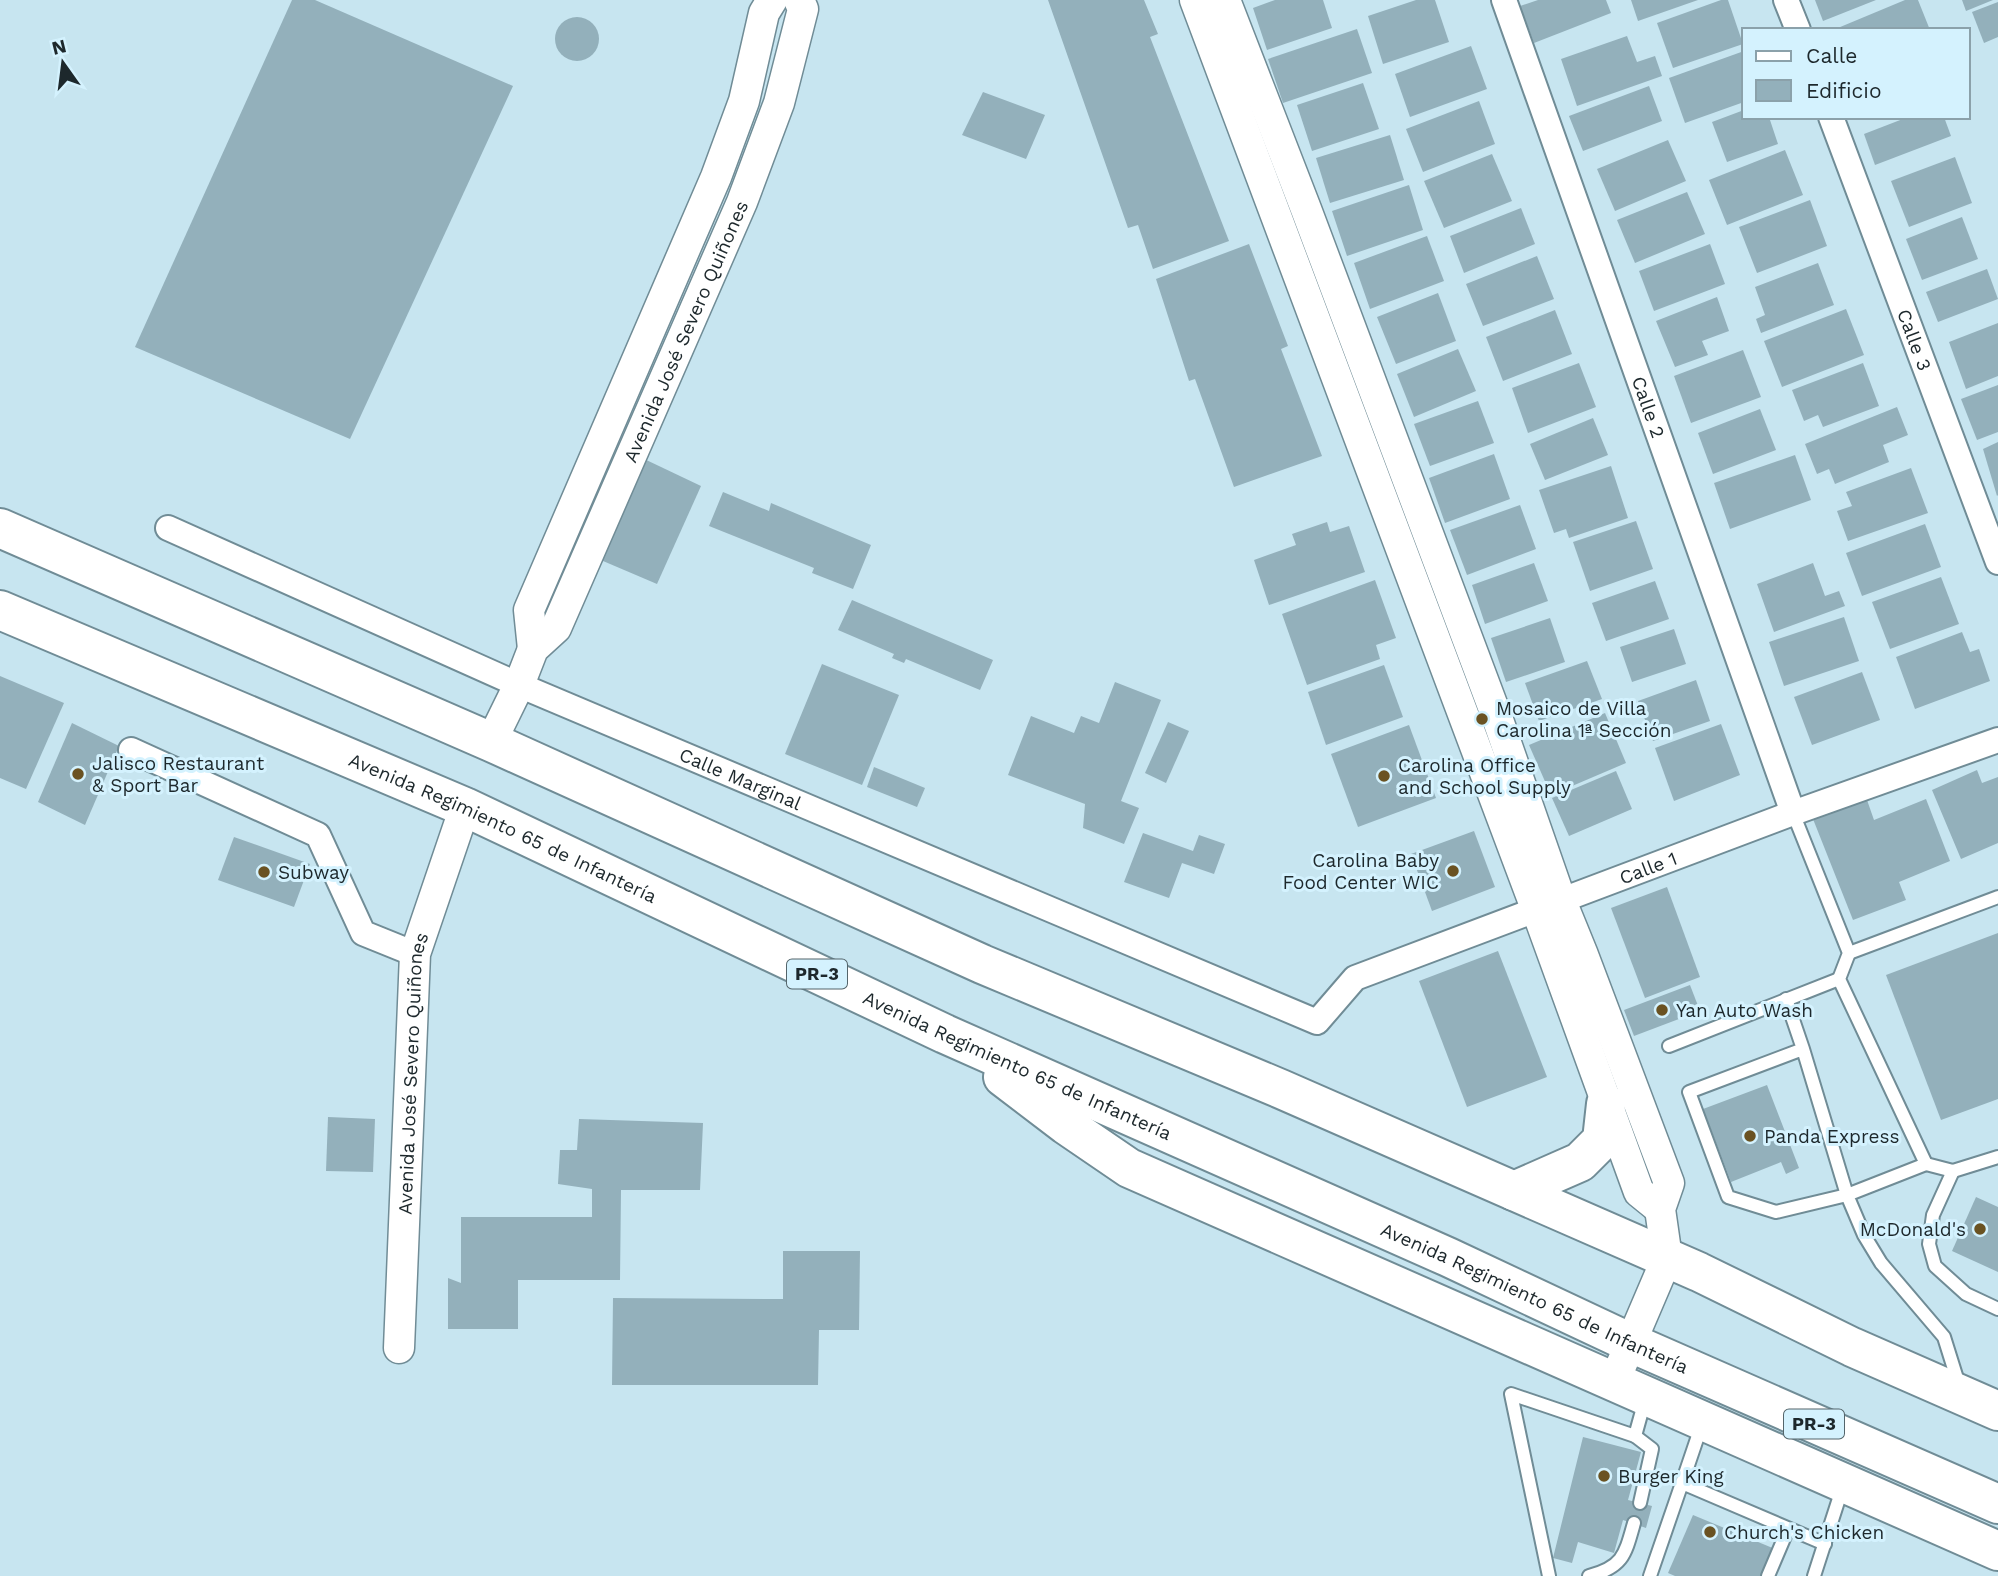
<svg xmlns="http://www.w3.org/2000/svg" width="1998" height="1576" viewBox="0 0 1998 1576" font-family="'Work Sans',sans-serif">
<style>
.building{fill:#93b0bb}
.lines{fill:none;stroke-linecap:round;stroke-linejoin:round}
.service-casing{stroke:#708c96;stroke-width:16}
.minor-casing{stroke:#708c96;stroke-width:28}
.tertiary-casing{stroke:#708c96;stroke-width:33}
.primary-casing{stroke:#708c96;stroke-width:42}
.service{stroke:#fff;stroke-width:12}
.minor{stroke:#fff;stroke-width:24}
.tertiary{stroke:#fff;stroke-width:30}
.primary{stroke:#fff;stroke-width:38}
.poi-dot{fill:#6a5222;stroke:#d4f2fe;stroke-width:2.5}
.labels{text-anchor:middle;stroke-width:6;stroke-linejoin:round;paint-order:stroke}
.shield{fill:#d4f2fe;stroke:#54656b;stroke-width:2}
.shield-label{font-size:18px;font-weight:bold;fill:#1d282c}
.street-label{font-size:19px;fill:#1d282c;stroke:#d4f2fe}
.poi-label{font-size:19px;fill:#1d282c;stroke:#d4f2fe;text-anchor:start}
</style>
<rect width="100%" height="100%" fill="#c7e5f0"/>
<g class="building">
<path d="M292 0H315L513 86 350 439 135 347Z"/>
<path d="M1048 0H1144L1158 34 1150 37 1229 241 1153 269 1138 225 1128 228Z"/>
<path d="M1275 0H1323L1332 28 1267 50 1253 8Z"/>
<path d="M1416 0H1435L1449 42 1383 64 1368 16Z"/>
<path d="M1538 0H1606L1611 13 1534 43 1520 6Z"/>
<path d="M1631 0H1698L1638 21Z"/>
<path d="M1721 0H1728L1743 44 1673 68 1657 23Z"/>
<path d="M1815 0H1876L1823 21Z"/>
<path d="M1905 0H1918L1930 30H1833Z"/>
<path d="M1962 0H1993L1966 11Z"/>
<path d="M1998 2V37L1984 43 1972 12Z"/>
<circle cx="577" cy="39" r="22"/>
<path d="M1357 29 1372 73 1283 103 1268 59Z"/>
<path d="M1627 36 1637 62 1655 56 1662 76 1577 106 1561 59Z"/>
<path d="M1471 46 1487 89 1410 117 1395 74Z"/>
<path d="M1744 51V102L1685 123 1669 78Z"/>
<path d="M1363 83 1379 129 1312 151 1297 105Z"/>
<path d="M1649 86 1662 121 1583 151 1569 116Z"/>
<path d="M983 92 1045 115 1026 159 962 135Z"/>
<path d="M1479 101 1495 144 1423 172 1406 129Z"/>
<path d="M1744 110V117H1769L1778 144 1727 162 1712 122Z"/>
<path d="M1908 117H1944L1951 136 1875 165 1864 134Z"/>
<path d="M1390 135 1404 180 1330 203 1316 158Z"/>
<path d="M1668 140 1686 181 1615 211 1597 169Z"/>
<path d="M1785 150 1803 195 1727 225 1709 180Z"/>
<path d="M1492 154 1512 201 1444 228 1424 181Z"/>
<path d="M1955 157 1972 203 1909 227 1891 181Z"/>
<path d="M1409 185 1423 230 1347 256 1332 211Z"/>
<path d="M1687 192 1705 234 1635 263 1617 220Z"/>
<path d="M1810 200 1827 246 1757 273 1739 227Z"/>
<path d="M1521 208 1535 244 1464 273 1450 236Z"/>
<path d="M1962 217 1978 259 1922 280 1906 239Z"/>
<path d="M1427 236 1444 281 1370 309 1354 263Z"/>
<path d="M1249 244 1288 346 1281 349 1322 456 1234 487 1195 379 1189 381 1156 279Z"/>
<path d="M1710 244 1725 284 1654 311 1639 271Z"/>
<path d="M1537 256 1554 299 1483 326 1466 284Z"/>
<path d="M1818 263 1834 305 1761 333 1756 319 1765 315 1755 287Z"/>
<path d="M1987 269 1998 299 1938 322 1926 292Z"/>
<path d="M1438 293 1456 341 1396 364 1377 317Z"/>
<path d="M1717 297 1729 331 1702 341 1708 355 1675 367 1656 321Z"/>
<path d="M1846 309 1864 355 1782 387 1764 341Z"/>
<path d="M1555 310 1572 354 1503 381 1486 337Z"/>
<path d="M1998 323V376L1966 389 1949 342Z"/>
<path d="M1458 349 1476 391 1414 417 1397 374Z"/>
<path d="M1743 350 1761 397 1691 423 1674 376Z"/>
<path d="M1579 363 1596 407 1528 433 1512 388Z"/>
<path d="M1863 363 1879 406 1823 427 1818 415 1804 421 1792 390Z"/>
<path d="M1998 385V432L1977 440 1961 399Z"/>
<path d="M1478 401 1494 443 1430 466 1414 424Z"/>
<path d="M1897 407 1908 435 1883 445 1889 462 1835 484 1829 469 1817 474 1805 444Z"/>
<path d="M1760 409 1776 450 1713 474 1698 433Z"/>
<path d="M1593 418 1608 455 1545 480 1530 444Z"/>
<path d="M1998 442V495L1997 496 1983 449Z"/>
<path d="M1494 454 1510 499 1445 523 1429 478Z"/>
<path d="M1795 455 1811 500 1730 529 1714 483Z"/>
<path d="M640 457 701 486 657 584 596 558Z"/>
<path d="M1611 466 1628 518 1569 538 1566 529 1554 533 1539 490Z"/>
<path d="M1911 468 1928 513 1848 541 1837 511 1852 506 1846 492Z"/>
<path d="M723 492 769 511 771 503 871 545 853 589 812 573 814 568 709 526Z"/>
<path d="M1520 505 1536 549 1467 575 1450 530Z"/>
<path d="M1636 521 1653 569 1590 591 1573 542Z"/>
<path d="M1327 522 1330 532 1349 526 1365 572 1269 605 1254 560 1296 545 1292 534Z"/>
<path d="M1925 524 1941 567 1862 596 1846 553Z"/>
<path d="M1534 563 1548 601 1485 624 1472 585Z"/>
<path d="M1813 563 1825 596 1839 591 1845 606 1774 632 1757 584Z"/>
<path d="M1941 577 1959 624 1890 649 1872 602Z"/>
<path d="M1375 580 1396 638 1376 645 1380 659 1307 685 1282 614Z"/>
<path d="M1655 581 1669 619 1606 641 1592 603Z"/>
<path d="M852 600 993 660 980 690 906 659 904 663 892 658 894 654 838 630Z"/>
<path d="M1844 617 1859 661 1784 686 1769 642Z"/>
<path d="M1550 618 1565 662 1506 682 1491 638Z"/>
<path d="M1674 629 1686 664 1632 682 1620 647Z"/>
<path d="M1962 632 1970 652 1979 649 1990 681 1915 709 1896 657Z"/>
<path d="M1587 661 1602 699 1539 721 1525 683Z"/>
<path d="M822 664 899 695 862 785 785 754Z"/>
<path d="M1384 665 1403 717 1326 745 1308 692Z"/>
<path d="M1862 672 1880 720 1812 745 1794 697Z"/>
<path d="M0 676 64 703 26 789 0 778Z"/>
<path d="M1696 680 1710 721 1653 741 1638 701Z"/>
<path d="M1115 682 1161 700 1121 801 1139 808 1124 844 1083 828 1085 804 1008 775 1031 716 1074 733 1081 716 1099 723Z"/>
<path d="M1605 713 1626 763 1551 795 1529 745Z"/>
<path d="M1168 722 1189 731 1166 783 1145 773Z"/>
<path d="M72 723 119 746 85 825 38 802Z"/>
<path d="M1721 724 1740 775 1674 801 1655 748Z"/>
<path d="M1409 725 1436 798 1358 827 1331 754Z"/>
<path d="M874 767 925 788 917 807 867 787Z"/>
<path d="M1977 770 1982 783 1998 777V843L1961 859 1932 790Z"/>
<path d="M1616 771 1632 809 1569 836 1552 798Z"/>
<path d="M1926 799 1950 861 1899 882 1906 900 1853 920 1813 819 1867 800 1874 820Z"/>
<path d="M1474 831 1495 887 1432 911 1411 854Z"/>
<path d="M1143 833 1193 851 1199 835 1225 844 1214 874 1182 863 1169 898 1124 882Z"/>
<path d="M234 837 310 864 294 907 218 880Z"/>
<path d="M1667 887 1700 977 1645 998 1611 908Z"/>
<path d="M1998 933V1099L1941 1120 1886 975Z"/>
<path d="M1498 951 1547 1077 1467 1107 1419 981Z"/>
<path d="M1690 985 1700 1011 1634 1036 1624 1010Z"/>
<path d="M1767 1085 1799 1168 1786 1174 1781 1162 1731 1182 1703 1109Z"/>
<path d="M328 1117 375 1119 373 1172 326 1171Z"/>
<path d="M579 1119 703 1123 700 1190H621L620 1280H518V1329H448V1278L461 1283V1217H592V1189L558 1184 560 1150H577Z"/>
<path d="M1976 1197 1998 1207V1272L1952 1251Z"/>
<path d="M783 1251H860L859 1330H819L818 1385H612L613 1298 783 1299Z"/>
<path d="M1583 1437 1641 1452 1628 1500 1652 1506 1646 1528 1623 1520 1614 1553 1578 1542 1572 1563 1553 1558Z"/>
<path d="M1693 1515 1775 1549 1763 1576H1675L1668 1573Z"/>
</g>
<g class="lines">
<defs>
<g id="service">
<path d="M1793 813 1849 953 1839 979 1926 1164 1847 1195 1864 1235 1881 1263 1944 1337 1959 1385"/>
<path d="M1849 953 1998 897"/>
<path d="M1786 999 1803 1049 1847 1195 1776 1212 1728 1197 1689 1092 1803 1049"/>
<path d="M1669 1046 1839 979"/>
<path d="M1926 1164 1953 1171 1998 1157"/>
<path d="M1953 1171 1933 1215 1929 1244 1935 1266 1966 1294 1998 1309"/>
<path d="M1635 1436 1652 1449 1640 1503"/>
<path d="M1682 1483 1702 1424"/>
<path d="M1549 1576 1511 1394 1635 1436 1645 1400"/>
<path d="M1589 1576C1623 1567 1625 1555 1634 1523"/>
<path d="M1650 1576 1682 1483 1825 1544"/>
<path d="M1768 1576 1788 1529"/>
<path d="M1814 1576 1843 1486"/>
</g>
<g id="minor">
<path id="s1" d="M1504 0 1793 813"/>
<path d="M1786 0 1798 30"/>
<path id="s2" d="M1831 117 1998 562"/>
<path id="s3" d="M168 528 519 685 1317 1022 1355 978 1793 813 1998 740"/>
<path d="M131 750 318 835 363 933 415 954"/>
</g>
<g id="tertiary">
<path d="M1195 0 1537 911 1639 1192 1660 1209"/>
<path d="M1225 0 1306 209 1498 720 1561 901 1583 955 1669 1183 1660 1209 1667 1258 1614 1382"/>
<path d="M533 649 529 610 716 177 744 101 764 13 772 0"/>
<path id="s4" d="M491 742 519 685 533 649 556 628 742 202 779 103 803 9 799 0"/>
<path id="s5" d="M399 1348 415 954 465 807"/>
</g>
<g id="primary">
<path d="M0 528 491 742 982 964 1281 1089 1699 1272 1852 1347 1998 1411"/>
<path id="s6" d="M0 610 465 807 945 1034 1448 1257 1631 1343 1998 1504"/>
<path d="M1003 1077 1066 1125 1129 1168 1998 1551"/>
<path d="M1514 1191 1580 1162 1602 1140 1606 1104"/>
</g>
</defs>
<use href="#service" class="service-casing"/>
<use href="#minor" class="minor-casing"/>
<use href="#tertiary" class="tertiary-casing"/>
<use href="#primary" class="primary-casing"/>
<use href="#service" class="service"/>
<use href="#minor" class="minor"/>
<use href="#tertiary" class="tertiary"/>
<use href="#primary" class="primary"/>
</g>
<g class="poi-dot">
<circle cx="1482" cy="719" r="7"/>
<circle cx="78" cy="774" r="7"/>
<circle cx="1384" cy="776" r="7"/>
<circle cx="1453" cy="871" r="7"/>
<circle cx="264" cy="872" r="7"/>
<circle cx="1662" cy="1010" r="7"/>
<circle cx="1750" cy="1136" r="7"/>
<circle cx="1980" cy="1229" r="7"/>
<circle cx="1604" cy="1476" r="7"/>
<circle cx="1710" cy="1532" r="7"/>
</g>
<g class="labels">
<g class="shield">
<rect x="787" y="959.5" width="60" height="29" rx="5"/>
<rect x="1784" y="1409.5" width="60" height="29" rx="5"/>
</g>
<g class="shield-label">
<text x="817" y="980">PR-3</text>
<text x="1814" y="1430">PR-3</text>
</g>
<g class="street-label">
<text dy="7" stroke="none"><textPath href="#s4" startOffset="457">Avenida José Severo Quiñones</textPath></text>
<text dy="7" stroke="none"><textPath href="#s2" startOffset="238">Calle 3</textPath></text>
<text dy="7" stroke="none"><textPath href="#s1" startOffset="432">Calle 2</textPath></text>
<text dy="7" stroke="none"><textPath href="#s3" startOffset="625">Calle Marginal</textPath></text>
<text dy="7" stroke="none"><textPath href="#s6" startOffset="548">Avenida Regimiento 65 de Infantería</textPath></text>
<text dy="7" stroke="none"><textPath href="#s3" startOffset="1622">Calle 1</textPath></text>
<text dy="7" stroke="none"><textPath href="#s6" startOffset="1115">Avenida Regimiento 65 de Infantería</textPath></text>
<text dy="7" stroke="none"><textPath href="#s5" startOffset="275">Avenida José Severo Quiñones</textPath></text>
<text dy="7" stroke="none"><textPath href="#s6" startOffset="1682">Avenida Regimiento 65 de Infantería</textPath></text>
</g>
<g class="poi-label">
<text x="1496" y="715">Mosaico de Villa<tspan x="1496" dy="22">Carolina 1ª Sección</tspan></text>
<text x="92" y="770">Jalisco Restaurant<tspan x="92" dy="22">&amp; Sport Bar</tspan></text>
<text x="1398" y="772">Carolina Office<tspan x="1398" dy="22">and School Supply</tspan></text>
<text x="1439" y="867" text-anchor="end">Carolina Baby<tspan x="1439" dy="22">Food Center WIC</tspan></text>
<text x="278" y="879">Subway</text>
<text x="1676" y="1017">Yan Auto Wash</text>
<text x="1764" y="1143">Panda Express</text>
<text x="1966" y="1236" text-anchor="end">McDonald's</text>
<text x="1618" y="1483">Burger King</text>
<text x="1724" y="1539">Church's Chicken</text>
</g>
</g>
<rect x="1742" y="28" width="228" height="91" fill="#d4f2fe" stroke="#8ba1aa" stroke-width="2"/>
<rect x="1756" y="51" width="35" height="10" fill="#ffffff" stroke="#8ba1aa" stroke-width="2"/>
<text x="1806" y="63" font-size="21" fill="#1d282c">Calle</text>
<rect x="1756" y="80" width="35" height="21" fill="#93b0bb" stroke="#8ba1aa" stroke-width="2"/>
<text x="1806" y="98" font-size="21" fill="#1d282c">Edificio</text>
<g transform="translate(63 63) rotate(346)" stroke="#d4f2fe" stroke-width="5" paint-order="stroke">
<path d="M0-5L12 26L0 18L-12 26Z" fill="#1d282c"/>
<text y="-10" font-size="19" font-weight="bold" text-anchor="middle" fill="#1d282c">N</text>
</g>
</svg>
